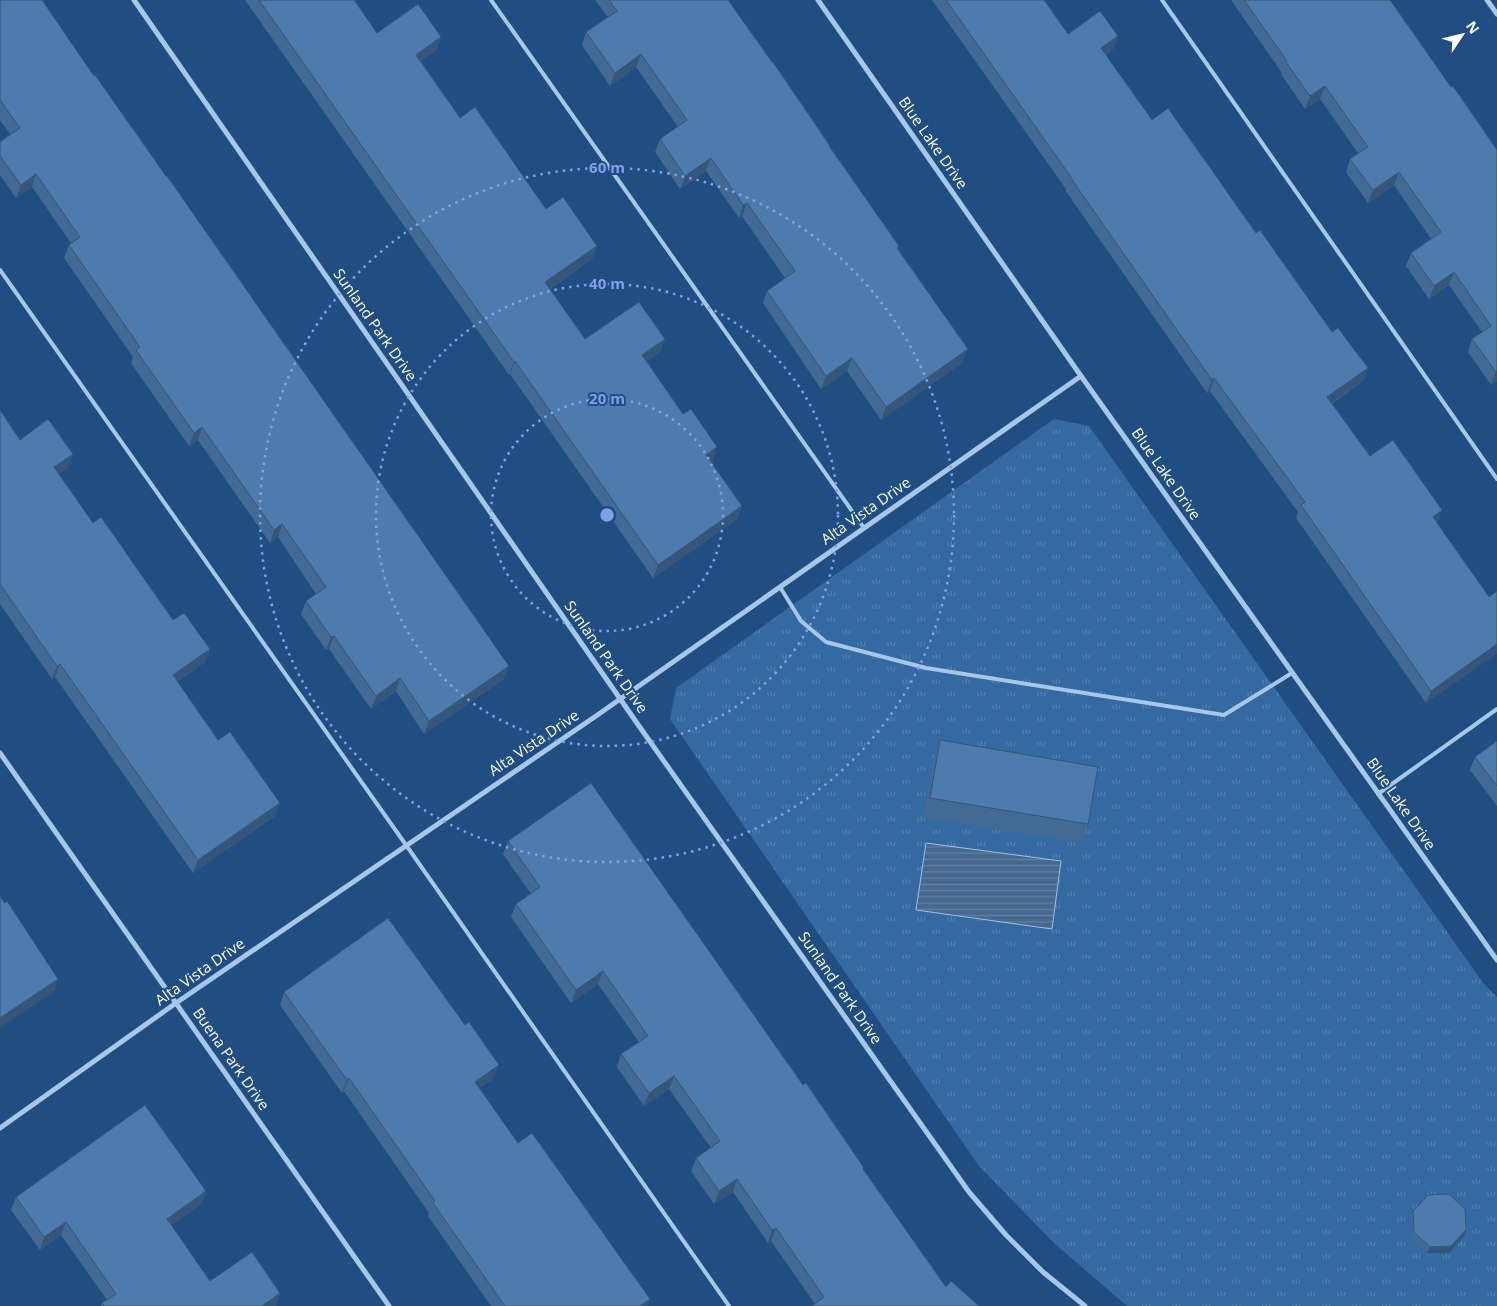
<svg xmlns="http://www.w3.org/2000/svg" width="1497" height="1306" viewBox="0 0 1497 1306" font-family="'Open Sans',sans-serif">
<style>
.park{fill:url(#park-tufts)}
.water{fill:url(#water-rules);stroke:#9bc2ea}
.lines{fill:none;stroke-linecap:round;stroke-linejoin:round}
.lane{stroke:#a7c7e9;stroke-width:4}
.street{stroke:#a7c7e9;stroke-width:5}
.wall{fill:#426a95}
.shaded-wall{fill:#365679}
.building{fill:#4d7bad;stroke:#365679}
.ring{fill:none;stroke:#839eea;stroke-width:2.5;stroke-dasharray:2.5 5}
.labels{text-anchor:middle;stroke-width:4;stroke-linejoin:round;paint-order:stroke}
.street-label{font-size:15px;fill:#fff;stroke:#204e83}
.centre{fill:#839eea;stroke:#204e83;stroke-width:2.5}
.ring-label{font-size:15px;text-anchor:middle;font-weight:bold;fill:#839eea;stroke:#204e83;stroke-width:4;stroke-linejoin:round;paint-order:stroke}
</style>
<defs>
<pattern id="park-tufts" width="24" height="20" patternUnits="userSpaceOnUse" patternTransform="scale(1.25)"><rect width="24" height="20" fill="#3469a1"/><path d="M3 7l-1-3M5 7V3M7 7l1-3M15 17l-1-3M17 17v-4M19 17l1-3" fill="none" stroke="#5280af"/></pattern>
<pattern id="water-rules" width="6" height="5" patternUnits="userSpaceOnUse" patternTransform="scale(1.25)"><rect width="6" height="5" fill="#47698f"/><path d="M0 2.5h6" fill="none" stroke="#6380a0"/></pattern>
</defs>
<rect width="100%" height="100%" fill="#204e83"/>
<path class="park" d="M1054 419 1089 426 1484 984 1497 997V1306H1127L1055 1244 979 1166 670 719 676 688Z"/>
<path class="water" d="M926 843 1061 861 1052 929 916 910Z"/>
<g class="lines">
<g class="lane">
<path d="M491 0 864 528"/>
<path d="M1162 0 1497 479"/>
<path d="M0 270 406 845 729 1306"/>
<path d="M780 587 801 621 826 642 926 668 1224 715 1292 673"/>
<path d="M1378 794 1497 709"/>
</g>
<g class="street">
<path d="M134 0 639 726 969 1192 1006 1235 1043 1272 1085 1306"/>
<path d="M818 0 1081 376 1497 960"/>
<path d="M1487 0 1497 14"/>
<path d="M0 753 389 1306"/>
<path d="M0 1128 176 1003 596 716 1081 376"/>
</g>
</g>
<g class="wall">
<path d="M0 0 504 679 424 734 396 691 371 709 329 649 326 650 301 614 306 601 316 594 278 537 270 543 198 440 189 446 131 363 133 357 64 258 69 245 71 243 32 187 16 198 0 175V142L10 134 0 120Z"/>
<path d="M245 0H354L377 33 436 50 421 61 460 118 546 209 597 246 592 259 550 289 585 339H665L660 352 647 361 713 460 710 462 742 506 737 519 653 578 510 374 509 375Z"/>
<path d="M595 0H728L899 246 898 249 963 362 881 420 847 371 821 389 763 303 767 291 785 278 742 216 739 218 706 171 680 189 655 152 660 139 678 127 636 67 610 86 582 45 586 32 608 17Z"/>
<path d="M932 0H1044L1068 34 1118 36 1113 49 1106 55 1152 120 1256 233 1332 332 1368 368 1363 381 1332 404 1370 456 1437 523 1489 597 1426 703 1296 518 1298 512 1210 391 1207 393 1065 190 1066 189Z"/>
<path d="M1231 0H1390L1451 87 1497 150V381L1491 385 1468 352 1472 339 1482 332 1449 285 1429 299 1406 266 1411 253 1431 239 1394 185 1368 203 1346 172 1350 159 1358 153 1320 99 1305 109 1281 74 1282 73Z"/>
<path d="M0 410 20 440 68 467 58 474 93 523 173 620 210 649 205 662 177 682 218 740 275 816 193 873 55 677 52 679 0 604Z"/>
<path d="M940 740 1088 824 1081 843 923 817 933 759Z"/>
<path d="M1497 741V806L1470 770 1475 757Z"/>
<path d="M508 841 803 1085 863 1169 946 1287 979 1306 815 1304 771 1241 768 1243 733 1192 714 1204 691 1171 696 1158 711 1148 669 1089 644 1106 617 1067 621 1054 639 1042 598 984 571 1003 511 917 516 904 531 894 503 854Z"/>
<path d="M284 992 494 1078 479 1088 518 1143 648 1306H491L428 1216 429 1213 344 1091 342 1093 280 1005Z"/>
<path d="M206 1191 201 1204 171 1225 210 1281 280 1293 276 1306H101L102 1303 107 1300 61 1235 40 1250 11 1210 16 1197Z"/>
<path d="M1413 1211 1464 1237 1449 1253H1427L1412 1239 1411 1217Z"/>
</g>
<g class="shaded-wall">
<path d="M1118 36 1113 49 1097 61 1101 48Z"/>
<path d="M441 37 436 50 411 68 416 55Z"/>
<path d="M641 54 636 67 610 86 615 73Z"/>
<path d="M1325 86 1320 99 1305 109 1310 96Z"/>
<path d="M711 158 706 171 680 189 685 176Z"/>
<path d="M1399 172 1394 185 1368 203 1373 190Z"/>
<path d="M36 174 32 187 16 198 21 185Z"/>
<path d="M747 203 742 216 739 218 743 205Z"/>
<path d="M597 246 592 259 541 295 545 282Z"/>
<path d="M1454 272 1449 285 1429 299 1434 286Z"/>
<path d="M665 339 660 352 638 368 642 355Z"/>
<path d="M968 349 963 362 881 420 886 407Z"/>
<path d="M852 358 847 371 821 389 826 376Z"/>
<path d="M515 361 510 374 509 375 514 362Z"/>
<path d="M1368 368 1363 381 1322 410 1327 397Z"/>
<path d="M1497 371V381L1491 385 1496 372Z"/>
<path d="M1214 378 1210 391 1207 393 1212 380Z"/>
<path d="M202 427 198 440 189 446 194 433Z"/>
<path d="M717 447 713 460 701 468 706 455Z"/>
<path d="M73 454 68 467 49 480 54 467Z"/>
<path d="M742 506 737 519 653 578 658 565Z"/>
<path d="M1442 510 1437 523 1433 517Z"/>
<path d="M282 524 278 537 270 543 274 530Z"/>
<path d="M334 636 329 649 326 650 331 637Z"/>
<path d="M1497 644V654L1426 703 1431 691Z"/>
<path d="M210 649 205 662 168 688 173 675Z"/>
<path d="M60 664 55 677 52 679 57 666Z"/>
<path d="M509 666 504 679 424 734 429 721Z"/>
<path d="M400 678 396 691 371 709 376 696Z"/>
<path d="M280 803 275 816 193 873 198 860Z"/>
<path d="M603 971 598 984 571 1003 576 990Z"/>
<path d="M58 979 54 992 0 1028V1018Z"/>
<path d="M499 1065 494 1078 470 1095 475 1082Z"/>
<path d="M674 1076 669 1089 644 1106 649 1093Z"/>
<path d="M349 1078 344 1091 342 1093 347 1080Z"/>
<path d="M737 1179 733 1192 714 1204 719 1191Z"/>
<path d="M206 1191 201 1204 162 1232 167 1219Z"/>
<path d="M66 1222 61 1235 40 1250 44 1237Z"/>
<path d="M776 1228 771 1241 768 1243 772 1230Z"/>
<path d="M1466 1230 1464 1237 1449 1253H1427L1430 1247Z"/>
<path d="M280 1293 276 1306H262Z"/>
<path d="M650 1299 648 1306H640Z"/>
</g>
<g class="building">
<path d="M0 0H42L94 76 95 75 166 176H167L509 666 429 721 400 678 376 696 334 636 331 637 306 601 326 587 282 524 274 530 202 427 194 433 136 350 140 347 69 245 80 237 36 174 21 185 0 156V142L20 128 0 100Z"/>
<path d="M259 0H354L377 33 418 4 441 37 416 55 460 118 475 107 546 209 563 197 597 246 545 282 585 339 639 302 665 339 642 355 683 414 691 409 717 447 706 455 742 506 658 565 515 361 514 362Z"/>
<path d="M609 0H728L772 62H773L830 146H829L899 246 897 248 968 349 886 407 852 358 826 376 767 291 795 271 747 203 743 205 711 158 685 176 660 139 687 120 641 54 615 73 586 32 617 11Z"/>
<path d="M946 0H1044L1068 34 1100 11 1118 36 1101 48 1152 120 1168 108 1256 233 1260 230 1332 332 1338 328 1368 368 1327 397 1370 456 1393 440 1442 510 1433 517 1489 597 1497 591V644L1431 691 1301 505 1305 502 1214 378 1212 380 1070 177H1071Z"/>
<path d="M1244 0H1390L1451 87 1453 86 1497 150V371L1496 372 1472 339 1491 326 1454 272 1434 286 1411 253 1441 232 1399 172 1373 190 1350 159 1368 147 1325 86 1310 96 1286 62 1287 61Z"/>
<path d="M0 410 20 440 48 419 73 454 54 467 93 523 101 517 173 620 184 613 210 649 173 675 218 740 230 732 280 803 198 860 60 664 57 666 0 584Z"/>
<path d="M940 740 1098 767 1088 824 930 798Z"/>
<path d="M1497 741V786L1475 757Z"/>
<path d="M591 783 803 1085 806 1083 864 1168 863 1169 946 1287 951 1281 979 1306H812L824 1297 776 1228 772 1230 737 1179 719 1191 696 1158 720 1141 674 1076 649 1093 621 1054 648 1036 603 971 576 990 516 904 540 887 508 841Z"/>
<path d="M0 896 5 903 7 901 58 979 0 1018Z"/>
<path d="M388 918 465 1025 469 1022 499 1065 475 1082 518 1143 532 1133 650 1299 640 1306H505L433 1203 435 1201 349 1078 347 1080 284 992Z"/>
<path d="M145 1105 206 1191 167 1219 210 1281 252 1252 280 1293 262 1306H104L102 1303 116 1294 66 1222 44 1237 16 1197Z"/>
<path d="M1449 1194 1465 1209 1466 1230 1451 1246 1430 1247 1414 1232 1413 1211 1428 1195Z"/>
</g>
<g class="ring">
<circle cx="607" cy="515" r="116"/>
<circle cx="607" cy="515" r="231"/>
<circle cx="607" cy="515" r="347"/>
</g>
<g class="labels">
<g class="street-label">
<text transform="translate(933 143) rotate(55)" y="5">Blue Lake Drive</text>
<text transform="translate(375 325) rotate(55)" y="5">Sunland Park Drive</text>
<text transform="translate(1166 474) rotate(55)" y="5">Blue Lake Drive</text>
<text transform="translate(866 511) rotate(-35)" y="5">Alta Vista Drive</text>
<text transform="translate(606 657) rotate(55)" y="5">Sunland Park Drive</text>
<text transform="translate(534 743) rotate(-34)" y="5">Alta Vista Drive</text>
<text transform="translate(1401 804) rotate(55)" y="5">Blue Lake Drive</text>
<text transform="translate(200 972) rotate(-35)" y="5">Alta Vista Drive</text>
<text transform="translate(840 988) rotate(55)" y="5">Sunland Park Drive</text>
<text transform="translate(231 1059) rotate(55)" y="5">Buena Park Drive</text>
</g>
</g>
<circle cx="607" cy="515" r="8" class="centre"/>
<g class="ring-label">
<text x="607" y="173">60 m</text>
<text x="607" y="289">40 m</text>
<text x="607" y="404">20 m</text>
</g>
<g transform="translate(1462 35) rotate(55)" stroke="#204e83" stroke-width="4" paint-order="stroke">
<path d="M0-4L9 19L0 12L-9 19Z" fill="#ffffff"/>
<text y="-8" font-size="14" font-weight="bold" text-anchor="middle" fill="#ffffff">N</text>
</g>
</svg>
